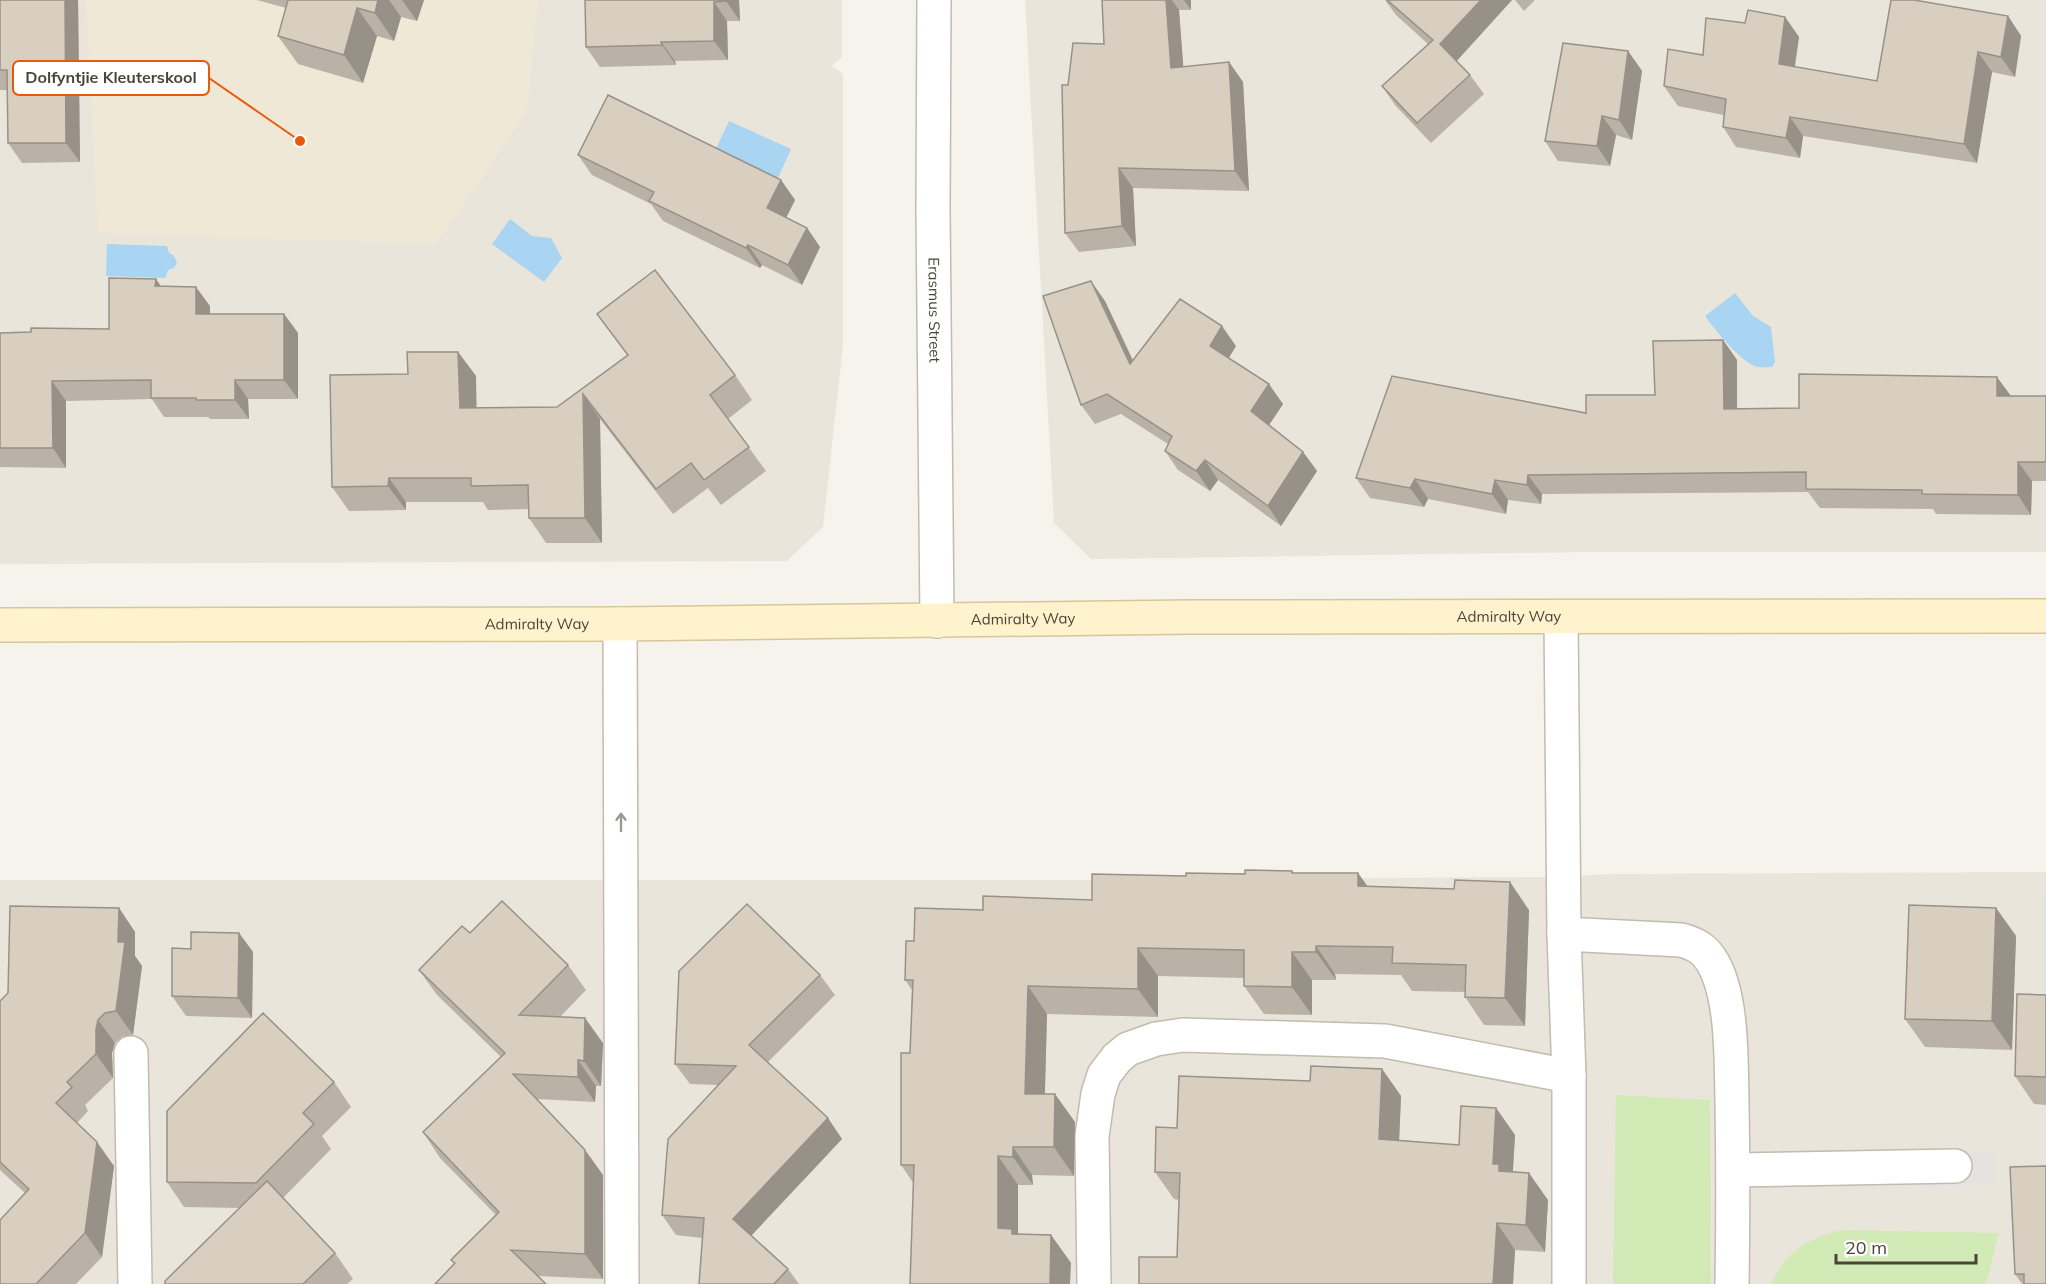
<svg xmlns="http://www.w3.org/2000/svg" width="2046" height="1284" viewBox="0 0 2046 1284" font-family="Mulish,sans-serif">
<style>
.residential{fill:#eae5da}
.education{fill:#efe8d6}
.green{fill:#d2eab5}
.parking{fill:#e5e3e0}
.water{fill:#a9d4f2}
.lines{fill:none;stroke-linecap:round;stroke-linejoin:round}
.minor-casing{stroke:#c2bbae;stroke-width:36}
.secondary-casing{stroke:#d6c79b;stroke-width:36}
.minor{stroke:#fff;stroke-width:33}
.secondary{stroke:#fff3cd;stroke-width:33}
.wall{fill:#bab2a6}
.shaded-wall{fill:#979187}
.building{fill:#d8cfc1;stroke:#979187;stroke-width:1.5}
.oneway{stroke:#9c9892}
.labels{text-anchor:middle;stroke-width:5;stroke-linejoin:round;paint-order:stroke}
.street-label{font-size:15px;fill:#4b4439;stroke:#fff}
.leader{fill:none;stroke:#e8590c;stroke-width:2}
.callout-dot{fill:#e8590c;stroke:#fff;stroke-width:2}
.callout{fill:#fff;stroke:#e8590c;stroke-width:2}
.callout-label{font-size:16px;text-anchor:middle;font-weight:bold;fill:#4b4439}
</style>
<rect width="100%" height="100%" fill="#f6f3ec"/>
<g class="residential">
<path d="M0 0H842V57L832 66 843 74V345L823 527 787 561 0 564Z"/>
<path d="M1025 0H2046V552H1586L1091 559 1054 523Z"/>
<path d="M2046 872V1284H0V880H1084L1542 877 1615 874Z"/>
</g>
<path class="education" d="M86 0H538L527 111 436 244 98 233Z"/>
<g class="green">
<path d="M1616 1095 1710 1100 1711 1284H1613Z"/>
<path d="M1842 1230 1999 1233 1986 1284H1771C1786 1251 1808 1238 1842 1230Z"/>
</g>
<g class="parking">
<path d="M2043 896H2046V1013H2042Z"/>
<path d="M1993 1150 1994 1185 1840 1190 1839 1157Z"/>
</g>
<g class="water">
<path d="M729 121 791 149 774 187 714 153Z"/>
<path d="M510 219 532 236 551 238 562 258 544 282 492 244Z"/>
<path d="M107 244 167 246 169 253 173 255 177 262 174 268 168 270 165 278 106 276Z"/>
<path d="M1735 293 1753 316 1771 327 1775 362 1772 367C1767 367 1762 368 1757 367 1741 362 1715 330 1705 316Z"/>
</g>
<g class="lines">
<defs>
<g id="minor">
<path id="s1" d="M934 0 933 209 937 621"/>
<path d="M1561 618 1564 934 1569 1076V1284"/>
<path d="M620 624 622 1284"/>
<path d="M1564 934 1681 940C1696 944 1705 949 1713 963 1733 998 1731 1062 1732 1102 1733 1163 1733 1223 1732 1284"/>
<path d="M131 1053 135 1284"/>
<path d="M1733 1170 1955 1166"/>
<path d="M1094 1284 1092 1136 1098 1094 1104 1075 1117 1058 1128 1049 1156 1039 1183 1035 1385 1041 1569 1076"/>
</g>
<g id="secondary">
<path id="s2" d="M0 625 620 624 1189 617 2046 616"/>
</g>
</defs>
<use href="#minor" class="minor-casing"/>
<use href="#secondary" class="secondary-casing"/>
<use href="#minor" class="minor"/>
<use href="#secondary" class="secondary"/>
</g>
<g class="wall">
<path d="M0 0H78L80 162 22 163 8 143 7 90H0Z"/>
<path d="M257 0H424L417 21 401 17 394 41 377 36 363 83 298 64 278 36 286 8Z"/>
<path d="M585 0H739L740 21H727L728 60 675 61 676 65 600 67 586 47Z"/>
<path d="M1102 0H1191V10H1179L1183 67 1229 62 1243 82 1249 191 1133 188 1136 246 1079 252 1065 233 1068 85 1104 44Z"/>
<path d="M1385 0H1512L1456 61 1470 75 1484 94 1431 143 1395 105 1382 86 1428 44 1396 15Z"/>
<path d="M1515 0H1535L1524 11Z"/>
<path d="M2008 16 2021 36 2015 77 1992 72 1977 163 1803 136 1800 158 1736 147 1723 127 1724 115 1678 106 1664 86 1745 23 1785 17 1799 37 1795 67 1877 81Z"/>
<path d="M1628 51 1642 71 1632 140 1616 135 1610 166 1558 161 1545 141Z"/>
<path d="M578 155 781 180 795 200 786 218 807 228 820 247 802 285 762 265 760 268 663 221 651 204 592 175Z"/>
<path d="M161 286 210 306V314H284L298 333V399H248L249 419H210L208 417H164L152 399 66 401V468L0 467V333L31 332 109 329Z"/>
<path d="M1105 301 1133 360 1236 346 1228 358 1283 404 1269 425 1303 452 1317 471 1281 526 1218 480 1210 491 1178 470 1165 451 1168 444 1121 414 1095 424 1081 405Z"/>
<path d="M597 314 735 375 752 400 728 419 766 471 721 505 708 488 673 514 600 419 602 543H546L529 518V509L488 510 483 502H406V510L349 511 332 487 408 374 458 352 476 376V408L557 407 627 355Z"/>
<path d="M1723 340 1737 360V409L1799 408 2011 396H2046V481H2032L2031 515 1936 514 1933 509 1820 508 1808 492 1542 494 1541 504 1508 500 1506 514 1428 499 1424 507 1370 498 1356 478 1655 395Z"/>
<path d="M1292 871 1294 873H1358L1367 886 1529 910 1525 1026 1484 1025 1465 997V992L1412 991 1401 975 1335 974 1336 980H1312V1015L1264 1014 1244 986V978L1158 976V1017L1047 1014 1045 1094 1075 1122 1074 1176 1032 1175 1033 1185H1018V1234L1051 1235 1071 1263 914 1184 901 1165 910 1053 912 990 905 980 914 941 983 910 1092 900 1186 876Z"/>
<path d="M119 908 135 932V956L142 966 133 1035 122 1037 115 1043 112 1053 113 1078 85 1105 88 1111 77 1123 114 1166 102 1257 76 1284H0L25 1193 0 1170V1001Z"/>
<path d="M1996 908 2016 936 2012 1050 1925 1047 1905 1019Z"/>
<path d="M239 933 253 952 252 1018 186 1016 172 996 191 949Z"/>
<path d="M470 933 568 965 586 990 560 1017 603 1043 601 1086H596L595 1102 537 1099 585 1150 603 1175V1279L537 1276 454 1264 451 1260 496 1215 440 1158 423 1132 501 1057 437 995 419 970Z"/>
<path d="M820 975 835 995 768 1062 842 1139 751 1236 788 1269 799 1284H699L702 1238 676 1235 662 1215 718 1085 690 1084 675 1064Z"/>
<path d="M2046 995V1105L2034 1104 2015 1076Z"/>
<path d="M1382 1069 1401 1096 1399 1140 1459 1145 1496 1108 1515 1135 1513 1172 1548 1200 1545 1252 1515 1250 1513 1284H1139L1177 1257 1179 1200 1174 1199 1155 1172 1177 1128 1310 1081Z"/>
<path d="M334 1082 351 1107 322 1136 331 1149 283 1198 335 1253 353 1279 347 1284H165L240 1208 184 1207 167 1182Z"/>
<path d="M2046 1166V1284H2022L2015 1274Z"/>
</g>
<g class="shaded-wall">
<path d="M65 0H78L80 162 66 143Z"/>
<path d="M378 0H389L401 17 394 41 375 13Z"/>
<path d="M402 0H424L417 21Z"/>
<path d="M726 0H739L740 21 726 1Z"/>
<path d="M1166 0H1172L1179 10 1185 88 1171 68Z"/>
<path d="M1184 0H1191V10Z"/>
<path d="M1481 0H1512L1454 64 1440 44Z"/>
<path d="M714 2 727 21 728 60 714 41Z"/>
<path d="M357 8 377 36 363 83 344 55Z"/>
<path d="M2008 16 2021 36 2015 77 2001 57Z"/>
<path d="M1785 17 1799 37 1792 84 1779 64Z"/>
<path d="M661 42 675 61 676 65 662 45Z"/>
<path d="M1628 51 1642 71 1632 140 1619 120Z"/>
<path d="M1978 52 1992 72 1977 163 1964 144Z"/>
<path d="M1229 62 1243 82 1249 191 1235 171Z"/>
<path d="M1602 116 1616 135 1610 166 1597 146Z"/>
<path d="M1790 117 1803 136 1800 158 1786 138Z"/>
<path d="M1119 168 1133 188 1136 246 1122 226Z"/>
<path d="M781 180 795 200 781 228 767 208Z"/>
<path d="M807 228 820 247 802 285 788 265Z"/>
<path d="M748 245 762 265 760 268 746 248Z"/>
<path d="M156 279 169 298 155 286Z"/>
<path d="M1091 281 1105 301 1143 383 1130 364Z"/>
<path d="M196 287 210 306V333L196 314Z"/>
<path d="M284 314 298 333V399L284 380Z"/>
<path d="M1222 326 1236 346 1224 366 1210 346Z"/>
<path d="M1723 340 1737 360V429L1724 409Z"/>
<path d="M458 352 476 376 477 433 460 408Z"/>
<path d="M1997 377 2011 396H1997Z"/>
<path d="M235 380 248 399 249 419 235 400Z"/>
<path d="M52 381 66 401V468L53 448Z"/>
<path d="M1269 384 1283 404 1265 431 1251 411Z"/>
<path d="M583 394 600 419 602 543 585 518Z"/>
<path d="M1303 452 1317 471 1281 526 1268 506Z"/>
<path d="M1205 460 1218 480 1210 491 1196 471Z"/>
<path d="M2018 462 2032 481 2031 515 2018 495Z"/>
<path d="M1528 475 1542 494 1541 504 1527 485Z"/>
<path d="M389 478 406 502V510L388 486Z"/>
<path d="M1415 479 1428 499 1424 507 1410 488Z"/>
<path d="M1495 480 1508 500 1506 514 1492 494Z"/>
<path d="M1358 873 1378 901 1358 886Z"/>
<path d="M1510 882 1529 910 1525 1026 1505 998Z"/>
<path d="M119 908 135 932V956L142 966 133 1035 116 1011Z"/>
<path d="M1996 908 2016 936 2012 1050 1992 1021Z"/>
<path d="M239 933 253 952 252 1018 238 998Z"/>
<path d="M1316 946 1335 974 1336 980 1316 952Z"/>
<path d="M1138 948 1158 976V1017L1138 989Z"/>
<path d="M1292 952 1312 980V1015L1292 987Z"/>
<path d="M1028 986 1047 1014 1044 1122 1025 1094Z"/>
<path d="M585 1018 603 1043 601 1086 584 1061Z"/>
<path d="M98 1020 115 1043 112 1053 113 1078 96 1054V1029Z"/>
<path d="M578 1060 596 1086 595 1102 578 1077Z"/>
<path d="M1382 1069 1401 1096 1398 1166 1379 1139Z"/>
<path d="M1055 1094 1075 1122 1074 1176 1054 1147Z"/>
<path d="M1496 1108 1515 1135 1512 1183 1518 1191 1493 1164Z"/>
<path d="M828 1118 842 1139 747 1240 733 1219Z"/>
<path d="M97 1142 114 1166 102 1257 85 1233Z"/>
<path d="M1013 1147 1032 1175 1033 1185 1013 1157Z"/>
<path d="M585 1150 603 1175V1279L585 1254Z"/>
<path d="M998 1156 1018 1185V1238L998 1228Z"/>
<path d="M1529 1173 1548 1200 1545 1252 1526 1225Z"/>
<path d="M1497 1223 1515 1250 1513 1284H1493Z"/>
<path d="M1051 1235 1071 1263 1070 1284H1050Z"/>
</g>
<g class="building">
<path d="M0 0H65L66 143H8L7 70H0Z"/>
<path d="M288 0H378L375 13 357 8 344 55 278 36Z"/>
<path d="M585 0H726V1L714 2V41L661 42 662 45 586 47Z"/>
<path d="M1102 0H1166L1171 68 1229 62 1235 171 1119 168 1122 226 1065 233 1062 85H1068L1073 43 1104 44Z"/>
<path d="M1387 0H1481L1440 44 1470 75 1417 123 1382 86 1433 40Z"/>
<path d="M1891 0H1914L2008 16 2001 57 1978 52 1964 144 1790 117 1786 138 1723 127 1726 99 1664 86 1668 49 1703 55 1706 18 1745 23 1748 10 1785 17 1779 64 1877 81Z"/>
<path d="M1563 43 1628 51 1619 120 1602 116 1597 146 1545 141Z"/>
<path d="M608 95 781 180 767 208 807 228 788 265 748 245 746 248 649 201 654 192 578 155Z"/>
<path d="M655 270 735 375 710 395 749 447 704 480 691 463 656 489 583 394 585 518H529L528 485 471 486V478H389L388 486 332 487 330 375 408 374 407 352H458L460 408 557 407 628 355 597 314Z"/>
<path d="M109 278 156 279 155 286 196 287V314H284V380H235V400H196V398H151V380L52 381 53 448H0V333L31 332V328L109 329Z"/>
<path d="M1091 281 1130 364 1180 299 1222 326 1210 346 1269 384 1251 411 1303 452 1268 506 1205 460 1196 471 1165 451 1172 436 1107 394 1081 405 1043 296Z"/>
<path d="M1723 340 1724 409 1799 408V374L1997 377V396H2046V462H2018V495L1922 494V490L1806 489V472L1528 475 1527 485 1495 480 1492 494 1415 479 1410 488 1356 478 1392 376 1586 413V395H1655L1653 341Z"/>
<path d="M1245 870 1292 871V873H1358V886L1454 889 1455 880 1510 882 1505 998 1465 997 1466 965 1392 963 1393 947 1316 946V952H1292V987L1244 986V950L1138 948V989L1028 986 1025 1094H1055L1054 1147H1013V1157L998 1156V1228L1012 1229V1234L1051 1235 1050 1284H910L914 1165H901V1053H910L913 980H905L906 941H914L915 908 983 910V896L1092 900V874L1186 876V873L1245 874Z"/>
<path d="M502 901 568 965 519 1015 585 1018 584 1061 578 1060V1077L513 1074 585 1150V1254L511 1250 546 1284H435L455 1263 451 1260 499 1212 423 1132 505 1053 419 970 462 926 470 933Z"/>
<path d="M747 904 820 975 749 1045 828 1118 733 1219 788 1269 774 1284H699L704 1218 662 1215 668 1139 736 1066 675 1064 679 971Z"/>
<path d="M1909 905 1996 908 1992 1021 1905 1019Z"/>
<path d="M10 906 119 908 118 942H125L116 1011 105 1013 98 1020 96 1029V1054L67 1082 72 1087 56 1103 97 1142 85 1233 36 1284H0V1220L29 1189 0 1162V1001L8 993Z"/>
<path d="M191 932 239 933 238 998 172 996V948L191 949Z"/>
<path d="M2017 994 2046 995V1077L2015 1076Z"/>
<path d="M263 1013 334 1082 303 1113 314 1124 256 1183 167 1182V1111Z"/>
<path d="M1311 1066 1382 1069 1379 1139 1459 1145 1461 1106 1496 1108 1493 1164H1499V1171L1529 1173 1526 1225 1497 1223 1493 1284H1139V1257H1177L1180 1173 1155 1172 1156 1127 1177 1128 1179 1076 1310 1081Z"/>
<path d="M2046 1166V1284H2024V1274H2015L2010 1167Z"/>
<path d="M267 1181 335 1253 303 1284H165V1281Z"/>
</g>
<defs><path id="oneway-shaft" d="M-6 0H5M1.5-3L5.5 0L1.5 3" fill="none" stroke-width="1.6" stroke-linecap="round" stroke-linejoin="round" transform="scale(1.5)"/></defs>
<use class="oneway" href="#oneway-shaft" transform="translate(621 822) rotate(-90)"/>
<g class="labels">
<g class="street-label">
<text dy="5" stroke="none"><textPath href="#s1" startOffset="310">Erasmus Street</textPath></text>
<text dy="5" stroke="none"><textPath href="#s2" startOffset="1509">Admiralty Way</textPath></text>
<text dy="5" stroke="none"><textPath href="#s2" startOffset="1023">Admiralty Way</textPath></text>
<text dy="5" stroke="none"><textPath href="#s2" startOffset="537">Admiralty Way</textPath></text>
</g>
</g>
<path class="leader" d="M300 141L209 78"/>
<circle class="callout-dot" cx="300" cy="141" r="6"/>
<rect class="callout" x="13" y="61" width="196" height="34" rx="6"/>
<g class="callout-label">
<text x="111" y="83">Dolfyntjie Kleuterskool</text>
</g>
<path d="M1836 1254v9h140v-9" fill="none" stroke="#4b4439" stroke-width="3"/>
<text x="1845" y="1254" font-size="18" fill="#4b4439" stroke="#ffffff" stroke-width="4.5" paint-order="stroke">20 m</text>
</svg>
